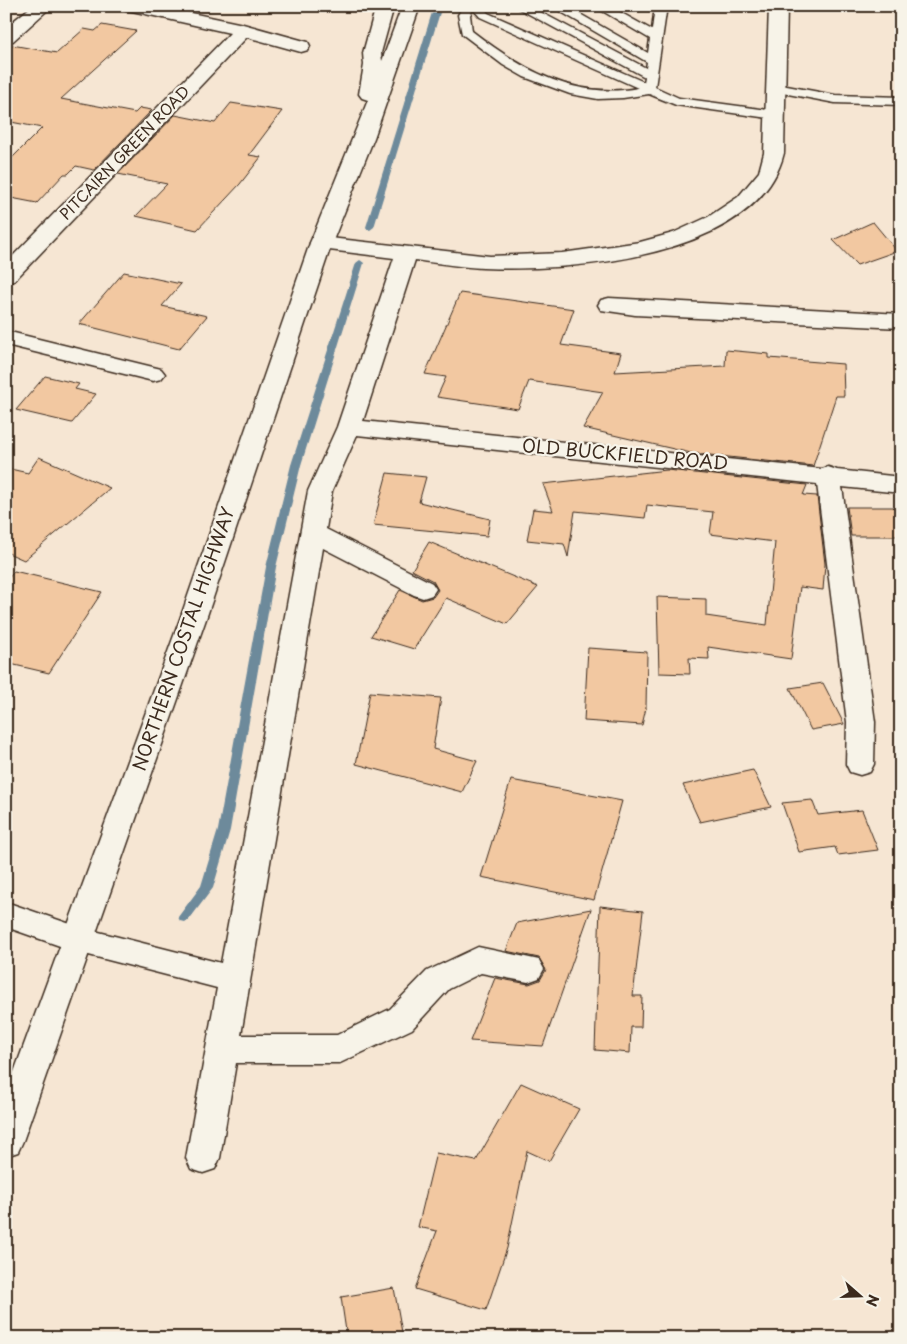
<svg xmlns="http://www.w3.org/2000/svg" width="907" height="1344" viewBox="0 0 907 1344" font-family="'Playpen Sans',sans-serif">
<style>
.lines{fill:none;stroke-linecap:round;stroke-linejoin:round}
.stream{fill:#6d8a9b;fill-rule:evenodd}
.building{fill:#f2c8a1;stroke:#3b2a1e}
.lane-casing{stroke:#3b2a1e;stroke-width:3}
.street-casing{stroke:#3b2a1e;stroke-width:3}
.primary-casing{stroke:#3b2a1e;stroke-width:3}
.lane{fill:#f7f3e8;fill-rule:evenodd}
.street{fill:#f7f3e8;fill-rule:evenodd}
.primary{fill:#f7f3e8;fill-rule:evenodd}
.labels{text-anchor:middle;stroke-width:4.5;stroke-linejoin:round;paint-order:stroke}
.far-street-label{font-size:15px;fill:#3b2a1e;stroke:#f7f3e8}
.street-label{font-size:18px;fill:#3b2a1e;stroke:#f7f3e8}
</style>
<rect width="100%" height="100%" fill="#f6e6d3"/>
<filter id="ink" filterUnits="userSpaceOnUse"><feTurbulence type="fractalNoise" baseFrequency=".02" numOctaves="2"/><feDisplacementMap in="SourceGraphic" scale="10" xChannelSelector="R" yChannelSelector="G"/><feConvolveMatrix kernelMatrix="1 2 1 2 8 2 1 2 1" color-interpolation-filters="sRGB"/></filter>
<g filter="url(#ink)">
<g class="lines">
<g class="stream">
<path d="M434 6H442L374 227 370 230 367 229 366 227Z"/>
<path d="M360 260 364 263 301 465 276 567 230 830 213 888 188 921 184 922 180 921 178 917 201 886 218 830 266 567 291 465 356 263Z"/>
</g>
</g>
<g class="building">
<path d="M102 25 136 31 61 99 135 113 140 108 152 110 94 170 76 166 68 174H64L37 203 6 197V164L42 128 6 121V44L57 53 84 29 95 31Z"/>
<path d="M231 103 282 111 249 155 261 157 240 184 197 230 136 216 167 184 118 174 175 115 215 123Z"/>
<path d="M873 222 897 251 857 265 833 240Z"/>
<path d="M124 272 181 284 162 306 207 316 179 349 79 324Z"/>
<path d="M460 293 574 309 561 345 621 353 615 372 725 366 726 350 769 354V358L843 364 844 396H836L813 466 691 453 583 428 603 392 529 381 518 409 437 397 446 377 425 374Z"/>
<path d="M45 376 79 384 75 389 96 394 72 423 16 410Z"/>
<path d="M39 457 110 488 24 560 6 552V468L28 473Z"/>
<path d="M667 470 807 485 803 495 817 496 825 564 823 590 800 587 791 659 708 647 709 659 689 658 690 674 659 673 657 597 706 599V616L767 625 775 542 710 534 713 512 647 505 645 518 575 511 568 557 564 544 527 540 533 509 553 511 543 484Z"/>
<path d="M387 473 426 477 419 502 490 519 487 536 373 525Z"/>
<path d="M847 507H901V536H851Z"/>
<path d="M429 542 538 587 507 624 446 598 414 649 371 636 400 590 422 600 433 597 438 590 433 581 412 570Z"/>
<path d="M14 571 102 592 49 673 6 663V582Z"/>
<path d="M588 648 647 652 646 708 642 725 584 721Z"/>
<path d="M823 683 844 724 811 730 790 688Z"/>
<path d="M370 692 441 698 433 749 477 761 462 792 356 764Z"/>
<path d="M753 770 771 807 700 822 683 785Z"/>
<path d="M511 780 622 801 594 900 481 877Z"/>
<path d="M812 800 818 815 862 810 878 850 838 855 835 847 799 852 782 803Z"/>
<path d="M600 906 643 911 633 996H642L641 1027H631L630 1053 595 1050Z"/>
<path d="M591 909 543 1046 470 1041 495 978 529 984 540 980 546 970 539 958 506 951 517 923Z"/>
<path d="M521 1083 579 1109 549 1161 527 1151 507 1248 486 1310 415 1289 437 1231 418 1227 436 1153 476 1161Z"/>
<path d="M394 1288 403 1338H347L341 1297Z"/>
</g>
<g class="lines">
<defs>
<g id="lane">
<path d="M463 6H482L488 13 644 82 645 77 514 6H529L646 68 647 62 551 6H566L648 53 650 39 594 6H609L652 30 655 6H667L655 87 679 98 775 111 781 115 775 119 676 105 649 94 623 98 598 99 570 94 524 77 503 65 462 34 458 15ZM473 9 480 17 638 88C573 100 521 69 472 31L470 15Z"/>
<path d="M776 84 835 95 901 97V105L835 103 772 91 770 88 772 85Z"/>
</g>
<g id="street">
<path d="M32 6H52L13 41 6 42V27Z"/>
<path d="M123 6H158L243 24 308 42 310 46 308 50 301 52 247 37 14 281 6 282V263L230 33 132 11 126 10Z"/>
<path d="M769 6H787L784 153C758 258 571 272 483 268 460 267 437 263 415 260L363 421 822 469 828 467 837 470 901 477V493L842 487 875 722 874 764 870 772 860 775 850 772 846 764 847 722 817 484 357 435 332 491 326 529 432 583 436 589 432 595 423 598 414 595 323 548 241 1035H337L390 1009 427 971 478 947 539 960 544 969 539 978 528 982 481 973 449 989 412 1029 340 1063H236L220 1158 215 1169 203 1173 191 1169 186 1158 217 988 77 952 6 927V902L79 927 221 963 308 491 337 427 394 258 321 249 313 248 310 243 313 238 321 237 490 256 562 253 640 242 673 233 708 217 738 197 759 172 764 153Z"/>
<path d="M609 298 901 314V328L635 315 601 310 598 305 601 300Z"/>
<path d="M6 331 161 369 165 374 161 379 153 381 6 345Z"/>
</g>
<path id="primary" d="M376 6H394L381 53 382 61 402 6H420L374 138 332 243 206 619 23 1141 18 1152 6 1156V1094L180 619 310 243 368 100 362 98 359 94 364 65 363 53Z"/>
</defs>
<use href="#lane" class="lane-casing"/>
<use href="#street" class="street-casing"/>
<use href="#primary" class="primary-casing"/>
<use href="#lane" class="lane"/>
<use href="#street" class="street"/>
<use href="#primary" class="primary"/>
</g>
</g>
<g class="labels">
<g class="far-street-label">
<text transform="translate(125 153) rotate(-46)" y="5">PITCAIRN GREEN ROAD</text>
</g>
<g class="street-label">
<text transform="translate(625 455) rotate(5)" y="6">OLD BUCKFIELD ROAD</text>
<text transform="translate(184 639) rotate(-71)" y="6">NORTHERN COSTAL HIGHWAY</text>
</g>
</g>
<rect width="907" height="1344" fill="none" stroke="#f7f3e8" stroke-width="25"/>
<rect x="12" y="12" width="882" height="1319" fill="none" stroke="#3b2a1e" stroke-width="2" filter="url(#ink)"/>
<g transform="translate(860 1296) rotate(110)" stroke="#f7f3e8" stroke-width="4" paint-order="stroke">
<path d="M0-4L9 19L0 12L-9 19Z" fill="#3b2a1e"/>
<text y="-8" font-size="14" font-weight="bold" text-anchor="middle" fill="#3b2a1e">N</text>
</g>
</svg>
